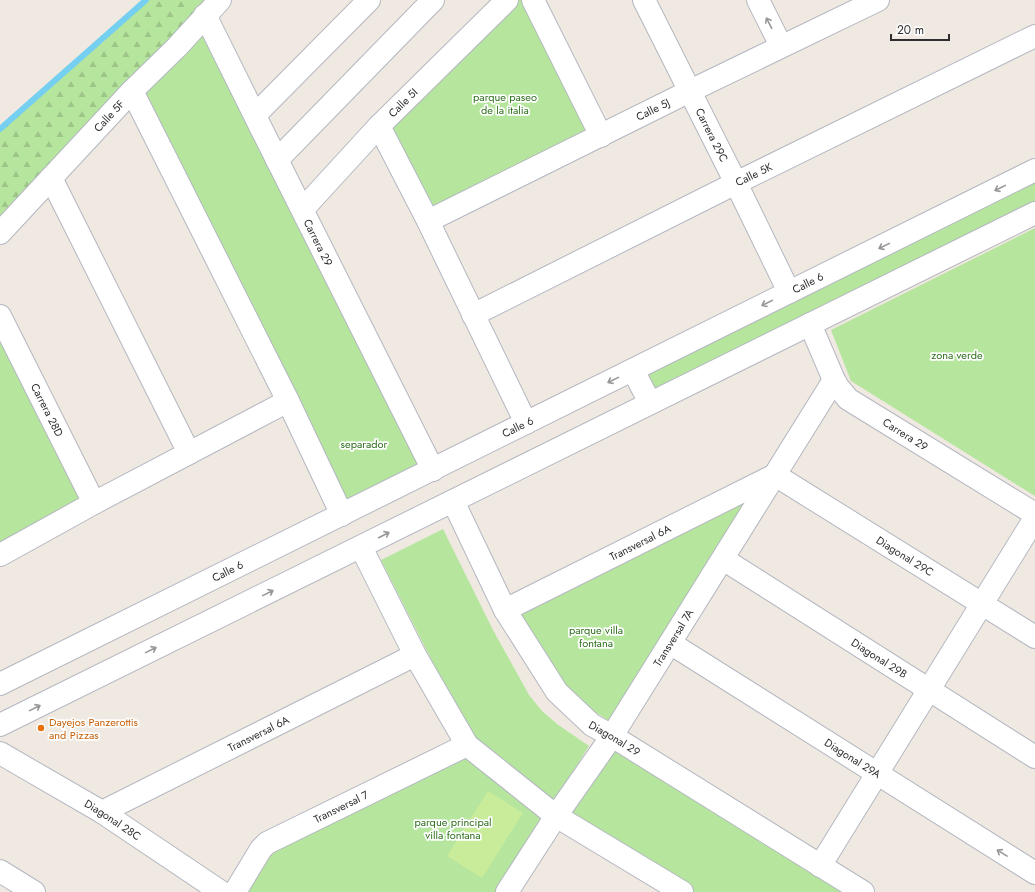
<svg xmlns="http://www.w3.org/2000/svg" width="1035" height="892" viewBox="0 0 1035 892" font-family="Jost,sans-serif">
<style>
.forest{fill:url(#forest-firs)}
.park{fill:#b6e59e}
.pitch{fill:#c9ec9a}
.lines{fill:none;stroke-linecap:round;stroke-linejoin:round}
.stream{stroke:#75cff0;stroke-width:6}
.minor-casing{stroke:#b4b7c1;stroke-width:24}
.minor{stroke:#fff;stroke-width:22}
.oneway{stroke:#969696}
.food-dot{fill:#e8710a;stroke:#fff;stroke-width:1.5}
.labels{text-anchor:middle;stroke-width:3.5;stroke-linejoin:round;paint-order:stroke}
.park-label{font-size:11px;fill:#2c6e1b;stroke:#fff}
.street-label{font-size:11px;fill:#2e2e2e;stroke:#fff}
.food-label{font-size:11px;fill:#c56008;stroke:#fff;text-anchor:start}
</style>
<defs>
<pattern id="forest-firs" width="22" height="20" patternUnits="userSpaceOnUse"><rect width="22" height="20" fill="#b6e59e"/><path d="M5 1l3.5 6h-7zM16 11l3.5 6h-7z" fill="#9dc588"/></pattern>
</defs>
<rect width="100%" height="100%" fill="#efe9e1"/>
<path class="forest" d="M146 0H220L0 233V129Z"/>
<g class="park">
<path d="M507 0H533L601 136 428 221 379 126Z"/>
<path d="M205 15 433 470 342 515 132 91Z"/>
<path d="M1035 165V213L650 403 633 370Z"/>
<path d="M1035 228V496L851 381 831 330Z"/>
<path d="M9 335 94 503 0 555V344Z"/>
<path d="M745 501 609 721 582 703 544 662 519 613Z"/>
<path d="M443 529 493 630 529 695 542 711 557 724 589 746 555 800 538 793 479 744 464 724 381 560Z"/>
<path d="M613 741 860 892H684L564 815Z"/>
<path d="M467 750 552 819 503 892H241L264 853Z"/>
</g>
<path class="pitch" d="M488 791 523 813 482 878 447 856Z"/>
<g class="lines">
<path class="stream" d="M0 129 146 0"/>
<defs>
<g id="minor">
<path d="M533 0 601 136"/>
<path id="s1" d="M644 0 736 183 789 292"/>
<path d="M758 0 781 46"/>
<path id="s2" d="M205 15C280 167 356 318 433 470"/>
<path d="M132 91 288 401 342 515"/>
<path d="M255 115 369 0"/>
<path d="M379 126 428 221 526 423"/>
<path d="M277 160 433 0"/>
<path d="M51 178 189 453"/>
<path id="s3" d="M303 209 379 126 507 0"/>
<path id="s4" d="M428 221 690 91 878 0"/>
<path id="s5" d="M0 233 132 91 177 47 220 0"/>
<path id="s6" d="M473 315 736 183 1035 36"/>
<path id="s7" d="M0 316 94 503"/>
<path id="s8" d="M810 324 834 380 838 387 848 399 1035 514"/>
<path d="M633 370 650 403"/>
<path id="s9" d="M453 501 505 610 557 692 592 725 612 736 863 892"/>
<path d="M361 547 415 655 467 745 556 816 682 892"/>
<path d="M0 555 94 503 288 401"/>
<path id="s10" d="M723 559 1035 757"/>
<path id="s11" d="M505 610 775 475 1035 637"/>
<path id="s12" d="M670 643 1035 873"/>
<path id="s13" d="M0 684 1035 170"/>
<path d="M0 725 1035 213"/>
<path id="s14" d="M0 753 102 812 221 892"/>
<path id="s15" d="M102 812 415 655"/>
<path d="M820 866 1035 518"/>
<path d="M0 871 34 892"/>
<path id="s16" d="M235 892 261 849 267 843 467 745"/>
<path id="s17" d="M507 892 556 816 612 736 834 380"/>
</g>
</defs>
<use href="#minor" class="minor-casing"/>
<use href="#minor" class="minor"/>
</g>
<defs><path id="oneway-shaft" d="M-6 0H5M1.5-3L5.5 0L1.5 3" fill="none" stroke-width="1.6" stroke-linecap="round" stroke-linejoin="round"/></defs>
<g class="oneway">
<use href="#oneway-shaft" transform="translate(769 23) rotate(-117)"/>
<use href="#oneway-shaft" transform="translate(1000 188) rotate(154)"/>
<use href="#oneway-shaft" transform="translate(884 246) rotate(154)"/>
<use href="#oneway-shaft" transform="translate(767 303) rotate(154)"/>
<use href="#oneway-shaft" transform="translate(613 380) rotate(154)"/>
<use href="#oneway-shaft" transform="translate(384 535) rotate(-27)"/>
<use href="#oneway-shaft" transform="translate(268 593) rotate(-26)"/>
<use href="#oneway-shaft" transform="translate(151 650) rotate(-26)"/>
<use href="#oneway-shaft" transform="translate(35 708) rotate(-26)"/>
<use href="#oneway-shaft" transform="translate(1002 853) rotate(-148)"/>
</g>
<circle class="food-dot" cx="41" cy="728" r="4"/>
<g class="labels">
<g class="park-label">
<text x="505" y="101">parque paseo<tspan x="505" dy="13">de la italia</tspan></text>
<text x="957" y="359">zona verde</text>
<text x="364" y="448">separador</text>
<text x="596" y="634">parque villa<tspan x="596" dy="13">fontana</tspan></text>
<text x="453" y="826">parque principal<tspan x="453" dy="13">villa fontana</tspan></text>
</g>
<g class="street-label">
<text dy="4" stroke="none"><textPath href="#s3" startOffset="146">Calle 5I</textPath></text>
<text dy="4" stroke="none"><textPath href="#s4" startOffset="251">Calle 5J</textPath></text>
<text dy="4" stroke="none"><textPath href="#s5" startOffset="160">Calle 5F</textPath></text>
<text dy="4" stroke="none"><textPath href="#s1" startOffset="151">Carrera 29C</textPath></text>
<text dy="4" stroke="none"><textPath href="#s6" startOffset="314">Calle 5K</textPath></text>
<text dy="4" stroke="none"><textPath href="#s2" startOffset="254">Carrera 29</textPath></text>
<text dy="4" stroke="none"><textPath href="#s13" startOffset="902">Calle 6</textPath></text>
<text dy="4" stroke="none"><textPath href="#s7" startOffset="105">Carrera 28D</textPath></text>
<text dy="4" stroke="none"><textPath href="#s13" startOffset="578">Calle 6</textPath></text>
<text dy="4" stroke="none"><textPath href="#s8" startOffset="152">Carrera 29</textPath></text>
<text dy="4" stroke="none"><textPath href="#s11" startOffset="151">Transversal 6A</textPath></text>
<text dy="4" stroke="none"><textPath href="#s11" startOffset="455">Diagonal 29C</textPath></text>
<text dy="4" stroke="none"><textPath href="#s13" startOffset="254">Calle 6</textPath></text>
<text dy="4" stroke="none"><textPath href="#s17" startOffset="304">Transversal 7A</textPath></text>
<text dy="4" stroke="none"><textPath href="#s10" startOffset="185">Diagonal 29B</textPath></text>
<text dy="4" stroke="none"><textPath href="#s15" startOffset="175">Transversal 6A</textPath></text>
<text dy="4" stroke="none"><textPath href="#s9" startOffset="292">Diagonal 29</textPath></text>
<text dy="4" stroke="none"><textPath href="#s12" startOffset="216">Diagonal 29A</textPath></text>
<text dy="4" stroke="none"><textPath href="#s16" startOffset="141">Transversal 7</textPath></text>
<text dy="4" stroke="none"><textPath href="#s14" startOffset="131">Diagonal 28C</textPath></text>
</g>
<g class="food-label">
<text x="49" y="726">Dayejos Panzerottis<tspan x="49" dy="13">and Pizzas</tspan></text>
</g>
</g>
<path d="M891 34v6h58v-6" fill="none" stroke="#2e2e2e" stroke-width="2"/>
<text x="897" y="34" font-size="12" fill="#2e2e2e" stroke="#ffffff" stroke-width="3" paint-order="stroke">20 m</text>
</svg>
